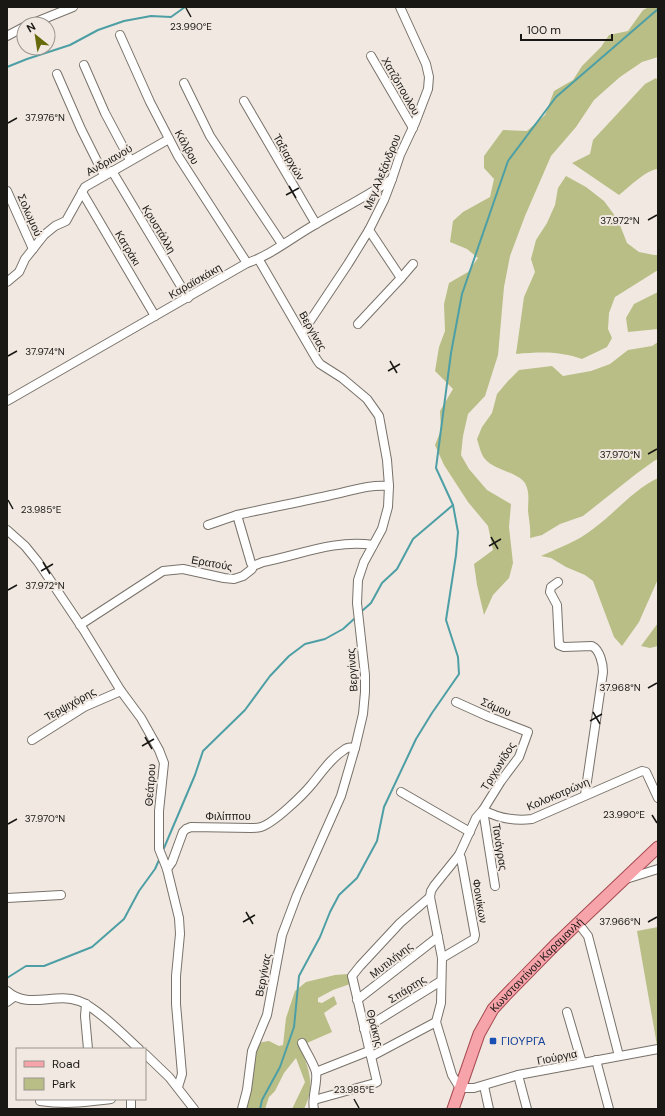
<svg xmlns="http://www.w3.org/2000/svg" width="665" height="1116" viewBox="0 0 665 1116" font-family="'DM Sans',sans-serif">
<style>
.green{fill:#b8be85}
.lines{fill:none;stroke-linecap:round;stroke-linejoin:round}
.stream{stroke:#4e9fa5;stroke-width:2}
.minor-casing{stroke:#78726a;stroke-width:10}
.major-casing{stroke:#a64b51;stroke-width:13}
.minor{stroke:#fff;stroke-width:8}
.major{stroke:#f7a3aa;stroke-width:11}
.ticks{fill:none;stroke:#1a1815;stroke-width:1.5}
.transit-dot{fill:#1a4fb4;stroke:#f1e9e1;stroke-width:1.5}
.labels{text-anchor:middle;stroke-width:4;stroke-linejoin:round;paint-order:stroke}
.street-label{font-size:11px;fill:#1a1815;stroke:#f1e9e1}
.transit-label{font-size:11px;fill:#164399;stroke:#f1e9e1;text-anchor:start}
.ticks-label{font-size:10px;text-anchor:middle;fill:#1a1815;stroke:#f1e9e1;stroke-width:4;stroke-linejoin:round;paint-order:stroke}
</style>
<rect width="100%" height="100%" fill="#f1e9e1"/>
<g class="green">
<path d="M649 7H658V57L642 62 620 77 594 100 576 127 551 156 525 216 510 256 504 287 498 355 485 396 468 414 463 436 461 455 469 469 487 490 511 504 509 527 513 563 509 578 493 595 484 615 477 585 474 564 493 550 488 526 468 502 444 465 435 445 441 430 440 411 453 389 435 371 439 347 445 331 444 304 449 283 468 272 478 258 467 249 450 242 453 221 463 212 490 197 494 179 484 168V156L503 130 527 131 545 115 554 91 573 80 582 66 601 47 609 35 628 31 643 10Z"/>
<path d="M656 78 658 81V169C646 170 629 187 619 195L572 163 590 154 593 140 645 84Z"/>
<path d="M566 176 586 187 604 201 618 220 627 243 639 252 654 255H658V270L615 297 609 313 608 329 612 338 607 347 582 359C558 351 541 352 516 354L524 297 535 272 531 259 536 240 547 223 555 205 558 188Z"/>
<path d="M658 292V329L628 332 626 318 634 304Z"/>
<path d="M658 342V459L654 461 636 474 583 516 560 524 542 535 530 538C531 529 529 520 528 511 528 501 530 492 525 483 517 472 494 470 485 459 481 455 479 445 477 439L482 427 492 413 497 394 508 381 519 370 552 366 563 376 591 371 610 364 628 350 652 346Z"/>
<path d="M658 478V579L639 622 622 646 614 637 593 581 585 575 566 567 551 558 541 556C559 548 578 541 593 529 615 513 633 490 658 478Z"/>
<path d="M658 623V646L650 648 641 646Z"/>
<path d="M658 927V1051L637 931Z"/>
<path d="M348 974 350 984 333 990 318 998V1002L322 1003 334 996 337 1004 324 1013 332 1032 300 1046C309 1070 316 1085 304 1109H292L305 1082 296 1058 284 1073 275 1091 269 1097 265 1109H243L257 1043 269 1041 279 1046 283 1045 286 1018 295 991 306 982 335 975Z"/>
</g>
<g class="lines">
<g class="stream">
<path d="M7 67 27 59 70 45 98 30 124 21 151 16 171 17 185 7"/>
<path d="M362 611 371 603 382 583 397 569 413 539 453 505"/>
<path d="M164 848 195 775 203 751 245 710 270 676 289 656 305 644 325 639 343 629 354 619"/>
<path d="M7 978 26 966H44L92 947 124 919 139 891 155 869 159 860"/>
<path d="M260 1109 262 1100 280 1067 294 1027 299 976 320 937 330 912 339 895 357 878 377 841 384 807 416 739 432 713 459 674 458 657 446 620 456 555 458 532 453 505 436 468 451 353 462 294 508 161 556 97 658 9"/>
</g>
<defs>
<g id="minor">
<path d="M31 24 73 7"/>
<path d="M120 35 150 102 178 156 247 263"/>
<path d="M7 36 24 27"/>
<path d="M371 56 413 128"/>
<path d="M84 65 105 113 130 160"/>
<path d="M57 74 81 129 104 175"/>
<path d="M184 83 210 136 282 244"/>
<path d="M244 101 316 224"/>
<path d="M112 171 188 298"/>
<path d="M7 191 33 249"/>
<path d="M82 192 155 316"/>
<path d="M401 278 413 264"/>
<path d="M7 282 19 272 25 259 44 235 55 226 66 221 85 187 169 139"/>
<path d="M358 324 401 278 369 230"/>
<path d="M302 333 348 264 369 230 384 200 392 179 400 155 415 123 428 89 429 77 426 64 400 7"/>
<path d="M7 401 247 263C270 256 294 236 316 224 341 209 368 196 392 179"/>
<path d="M208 525 237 515"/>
<path d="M7 530 25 546 38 562 83 629 121 691 141 718 159 750 164 763 159 811V849L167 869 179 918 180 934 176 976V1004L182 1074 178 1087"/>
<path d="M253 566 251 563 237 515C268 508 300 502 331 495 351 491 369 484 389 486"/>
<path d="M558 582 551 587 550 592 557 605 559 645 564 647 592 646C600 650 603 664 603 672L585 795"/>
<path d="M80 625 163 571 183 569 224 578 234 579 243 576 252 569 253 566 263 562C299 555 336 539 373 545"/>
<path d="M456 702 487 716 528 732 519 757 501 781 483 810 495 886"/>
<path d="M32 740 84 707 121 691"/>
<path d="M401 792 470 832"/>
<path d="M658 798 646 772 642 771 532 819C516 821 498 818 483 810L476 818 459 855 434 886 431 891 430 897 442 958 441 1003 436 1022 452 1075 458 1085 465 1088H474L518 1075 658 1049"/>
<path d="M167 869 172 862 183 832 186 829 191 827 251 828C254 828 258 828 261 827 274 823 303 795 312 784 322 772 331 758 344 750 347 747 351 747 355 748"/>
<path d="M626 879 658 869"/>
<path d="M7 898 61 895"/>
<path d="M578 923 588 936 619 1056"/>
<path d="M442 958 474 939 475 935 461 858 459 855"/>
<path d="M7 991C28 1010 55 992 79 1001 95 1006 125 1036 139 1049"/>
<path d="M357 1000 438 937"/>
<path d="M7 1002 14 997"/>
<path d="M86 1004 85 1016 88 1049"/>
<path d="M567 1012 582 1063"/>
<path d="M364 1029 441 981"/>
<path d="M302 1043C306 1052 313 1062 316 1072 318 1083 311 1099 314 1109"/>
<path d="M145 1054 169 1077 194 1109"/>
<path d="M372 1056 436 1022"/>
<path d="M596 1060 609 1109"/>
<path d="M316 1072 369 1051"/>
<path d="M518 1075 527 1109"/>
<path d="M484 1086 489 1109"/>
<path d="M314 1100 375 1083 377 1082 352 976 360 966 400 923 430 897"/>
<path d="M40 1101C67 1105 85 1102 111 1099"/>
<path d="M131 1109V1099"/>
<path d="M242 1109 247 1090 252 1051 267 1015 282 935 297 895 341 796 355 748 363 714 365 692V675L357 603 358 580 364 562 382 529 388 507 389 486 387 460 379 416 367 399 342 378 320 364 317 360 259 260"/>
</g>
<g id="major">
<path id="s1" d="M453 1109 479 1034 493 1009 505 996 556 944 658 847"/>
</g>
</defs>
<use href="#minor" class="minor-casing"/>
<use href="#major" class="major-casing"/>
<use href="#minor" class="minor"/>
<use href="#major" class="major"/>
</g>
<path class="ticks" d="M186 8 191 17M8 123 17 118M289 186 296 198M286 195 299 188M648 220 657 215M8 356 17 351M390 361 397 373M388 371 400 364M648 454 657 449M8 500 13 509M491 537 498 549M489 546 501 539M43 562 50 574M41 571 53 564M8 590 17 585M648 688 657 683M593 712 600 724M590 721 602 714M145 737 152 749M142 746 154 739M652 815 657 823M8 824 17 819M246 912 253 924M243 922 255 915M648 922 657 917M354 1099 359 1108"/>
<rect class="transit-dot" x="489" y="1037" width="8" height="8" rx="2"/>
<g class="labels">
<g class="street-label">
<text transform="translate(401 86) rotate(60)" y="4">Χατζόπουλου</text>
<text transform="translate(187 147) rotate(61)" y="4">Κάλβου</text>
<text transform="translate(289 157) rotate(60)" y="4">Ταξιαρχών</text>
<text transform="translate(109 160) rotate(-30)" y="4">Ανδριανού</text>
<text transform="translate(382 172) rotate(-68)" y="4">Μεγ.Αλεξάνδρου</text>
<text transform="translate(30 215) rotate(66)" y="4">Σολωμού</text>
<text transform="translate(159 229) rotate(59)" y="4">Κρυστάλλη</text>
<text transform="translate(128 248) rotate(59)" y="4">Κατράκι</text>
<text transform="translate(195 281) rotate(-30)" y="4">Καραϊσκάκη</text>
<text transform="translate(313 331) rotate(60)" y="4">Βεργίνας</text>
<text transform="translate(212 563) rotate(10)" y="4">Ερατούς</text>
<text transform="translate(352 670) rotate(-94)" y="4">Βεργίνας</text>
<text transform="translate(70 704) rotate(-29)" y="4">Τερψιχόρης</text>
<text transform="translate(496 707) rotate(23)" y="4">Σάμου</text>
<text transform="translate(498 766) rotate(-58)" y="4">Τριχωνίδος</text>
<text transform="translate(150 785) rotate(-86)" y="4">Θεάτρου</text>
<text transform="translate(558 794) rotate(-23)" y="4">Κολοκοτρώνη</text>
<text x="228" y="820">Φιλίππου</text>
<text transform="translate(500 847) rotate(81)" y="4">Τανάγρας</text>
<text transform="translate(480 901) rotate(80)" y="4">Φοινίκων</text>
<text transform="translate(391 960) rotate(-38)" y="4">Μυτιλήνης</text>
<text dy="4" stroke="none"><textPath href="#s1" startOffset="170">Κωνσταντίνου Καραμανλή</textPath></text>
<text transform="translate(263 975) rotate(-79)" y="4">Βεργίνας</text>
<text transform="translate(407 989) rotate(-32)" y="4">Σπάρτης</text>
<text transform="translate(375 1028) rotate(76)" y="4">Θράκης</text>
<text transform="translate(557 1057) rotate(-11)" y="4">Γιούργια</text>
</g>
<g class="transit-label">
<text x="501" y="1045">ΓΙΟΥΡΓΑ</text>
</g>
</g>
<g class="ticks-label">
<text x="191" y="30">23.990°E</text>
<text x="45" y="121">37.976°N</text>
<text x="620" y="224">37.972°N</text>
<text x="45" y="355">37.974°N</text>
<text x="620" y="458">37.970°N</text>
<text x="41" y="513">23.985°E</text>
<text x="45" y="589">37.972°N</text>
<text x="620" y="691">37.968°N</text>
<text x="624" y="818">23.990°E</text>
<text x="45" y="822">37.970°N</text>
<text x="620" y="925">37.966°N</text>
<text x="354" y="1093">23.985°E</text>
</g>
<rect width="665" height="1116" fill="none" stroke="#1a1815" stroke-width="16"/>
<rect x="16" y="1048" width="130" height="52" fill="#f1e9e1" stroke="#9b958f"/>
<rect x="24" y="1061" width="20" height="6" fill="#f7a3aa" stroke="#9b958f"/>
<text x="52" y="1068" font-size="12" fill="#1a1815">Road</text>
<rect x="24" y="1078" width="20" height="12" fill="#b8be85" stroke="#9b958f"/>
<text x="52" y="1088" font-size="12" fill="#1a1815">Park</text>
<g transform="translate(36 36) rotate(330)"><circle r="19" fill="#f1e9e1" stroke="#9b958f"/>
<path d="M0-3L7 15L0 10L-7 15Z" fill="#676a0a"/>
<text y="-6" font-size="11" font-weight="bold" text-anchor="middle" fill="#1a1815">N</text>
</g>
<path d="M521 34v6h91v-6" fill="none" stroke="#1a1815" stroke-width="2"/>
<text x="527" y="34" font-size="12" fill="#1a1815" stroke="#f1e9e1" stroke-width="3" paint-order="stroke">100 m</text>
</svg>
